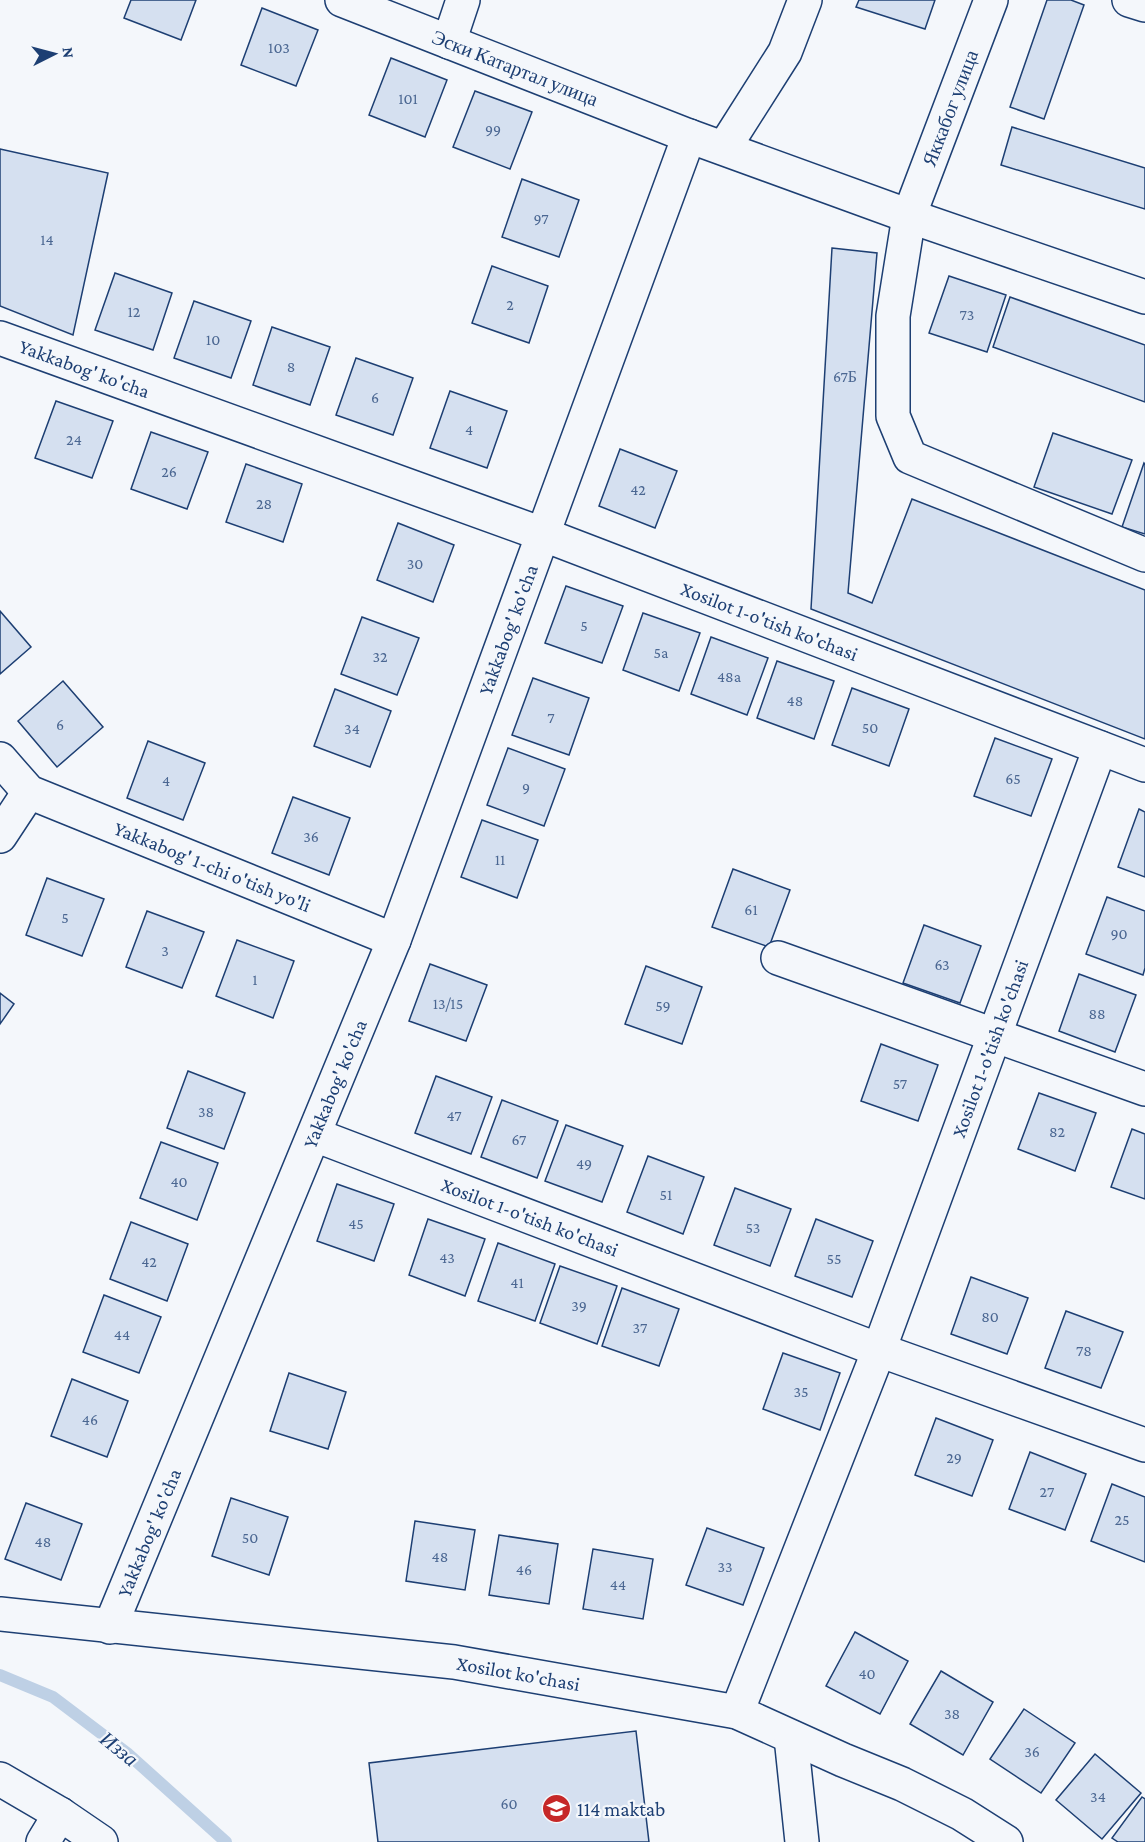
<svg xmlns="http://www.w3.org/2000/svg" width="1145" height="1842" viewBox="0 0 1145 1842" font-family="'Crimson Pro',serif">
<style>
.lines{fill:none;stroke-linecap:round;stroke-linejoin:round}
.stream{stroke:#bed0e5;stroke-width:12}
.building{fill:#d5e0f0;stroke:#1d3f73;stroke-width:1.5}
.minor-casing{stroke:#1d3f73;stroke-width:36}
.minor{stroke:#f4f7fb;stroke-width:33}
.labels{text-anchor:middle;stroke-width:4.5;stroke-linejoin:round;paint-order:stroke}
.number-label{font-size:16px;fill:#4b6792}
.street-label{font-size:20px;fill:#1d3f73;stroke:#f4f7fb}
.poi-label{font-size:20px;fill:#1d3f73;stroke:#f4f7fb;text-anchor:start}
.water-label{font-size:21px;font-style:italic;fill:#1d3f73;stroke:#f4f7fb}
</style>
<rect width="100%" height="100%" fill="#f4f7fb"/>
<g class="lines">
<path class="stream" d="M0 1675 53 1697 127 1753 226 1842"/>
</g>
<g class="building">
<path d="M131 0H196L181 40 124 18Z"/>
<path d="M859 0H935L925 29 856 7Z"/>
<path d="M1047 0H1071L1084 5 1044 119 1010 107Z"/>
<path d="M262 8 318 30 296 86 241 65Z"/>
<path d="M391 58 447 80 425 137 369 115Z"/>
<path d="M475 91 532 112 510 169 453 147Z"/>
<path d="M1012 127 1145 168V209L1001 165Z"/>
<path d="M0 149 108 173 73 335 0 306Z"/>
<path d="M522 179 579 200 559 257 502 237Z"/>
<path d="M832 248 877 253 848 593 872 603 912 499 1145 590V739L811 609Z"/>
<path d="M492 266 548 286 529 343 472 323Z"/>
<path d="M115 273 172 293 153 350 95 330Z"/>
<path d="M949 276 1006 295 987 352 929 333Z"/>
<path d="M1010 297 1145 345V402L993 347Z"/>
<path d="M194 301 251 321 231 378 174 358Z"/>
<path d="M272 327 330 347 310 405 253 385Z"/>
<path d="M356 358 413 378 393 435 336 415Z"/>
<path d="M450 391 507 411 487 468 430 448Z"/>
<path d="M56 401 113 421 92 478 35 458Z"/>
<path d="M151 432 208 452 187 509 131 489Z"/>
<path d="M1053 433 1132 460 1112 514 1034 487Z"/>
<path d="M620 449 677 471 655 528 599 506Z"/>
<path d="M1144 463 1145 464V534L1122 527Z"/>
<path d="M246 464 302 484 283 542 226 522Z"/>
<path d="M398 523 454 545 433 602 377 580Z"/>
<path d="M566 586 623 606 602 663 545 643Z"/>
<path d="M0 611 31 647 0 674Z"/>
<path d="M643 613 700 633 679 691 623 670Z"/>
<path d="M362 617 419 638 397 695 341 674Z"/>
<path d="M711 637 768 658 747 715 691 694Z"/>
<path d="M777 661 834 681 814 739 757 718Z"/>
<path d="M533 678 589 698 569 755 512 735Z"/>
<path d="M63 681 103 727 57 767 18 721Z"/>
<path d="M852 688 909 709 889 766 832 745Z"/>
<path d="M335 689 391 711 370 767 314 746Z"/>
<path d="M995 738 1052 759 1031 816 974 796Z"/>
<path d="M148 741 205 763 183 820 127 798Z"/>
<path d="M508 748 565 769 544 826 487 805Z"/>
<path d="M293 797 350 818 329 875 272 853Z"/>
<path d="M1139 809 1145 812V877L1118 867Z"/>
<path d="M482 820 538 840 517 898 461 877Z"/>
<path d="M733 869 790 890 769 947 712 927Z"/>
<path d="M47 878 104 899 82 956 26 935Z"/>
<path d="M1107 897 1145 911V968L1143 975 1086 954Z"/>
<path d="M147 911 204 932 182 988 126 967Z"/>
<path d="M924 925 981 946 960 1003 903 983Z"/>
<path d="M237 940 294 961 273 1018 216 996Z"/>
<path d="M430 964 487 985 466 1041 409 1021Z"/>
<path d="M646 966 702 987 682 1044 625 1024Z"/>
<path d="M1079 974 1136 995 1115 1052 1059 1031Z"/>
<path d="M0 993 14 1004 0 1024Z"/>
<path d="M881 1044 938 1065 918 1121 861 1101Z"/>
<path d="M188 1071 245 1093 224 1149 167 1128Z"/>
<path d="M436 1076 492 1097 471 1154 415 1133Z"/>
<path d="M1039 1093 1096 1113 1075 1171 1018 1149Z"/>
<path d="M502 1100 558 1121 537 1178 481 1157Z"/>
<path d="M566 1125 623 1146 602 1202 545 1181Z"/>
<path d="M1132 1129 1145 1134V1199L1111 1187Z"/>
<path d="M161 1142 218 1163 197 1220 140 1198Z"/>
<path d="M648 1156 704 1177 683 1234 627 1212Z"/>
<path d="M337 1184 394 1204 374 1261 317 1241Z"/>
<path d="M735 1188 791 1209 770 1266 714 1245Z"/>
<path d="M428 1219 485 1239 465 1296 409 1275Z"/>
<path d="M816 1219 873 1241 852 1297 795 1276Z"/>
<path d="M131 1222 188 1244 167 1301 110 1279Z"/>
<path d="M498 1243 555 1264 535 1321 478 1301Z"/>
<path d="M560 1266 617 1286 597 1344 540 1323Z"/>
<path d="M971 1277 1028 1298 1007 1354 951 1334Z"/>
<path d="M622 1288 679 1309 659 1366 602 1346Z"/>
<path d="M104 1295 161 1317 139 1373 83 1352Z"/>
<path d="M1066 1311 1123 1332 1101 1388 1045 1368Z"/>
<path d="M783 1353 840 1373 820 1430 763 1409Z"/>
<path d="M289 1373 346 1392 328 1449 270 1431Z"/>
<path d="M72 1379 128 1401 107 1457 51 1436Z"/>
<path d="M936 1418 993 1440 972 1496 915 1475Z"/>
<path d="M1030 1452 1086 1474 1065 1530 1009 1509Z"/>
<path d="M1112 1484 1145 1497V1562L1091 1541Z"/>
<path d="M231 1498 288 1517 269 1575 212 1556Z"/>
<path d="M26 1503 82 1524 61 1580 5 1559Z"/>
<path d="M415 1521 475 1530 465 1590 406 1581Z"/>
<path d="M707 1528 764 1548 743 1605 686 1585Z"/>
<path d="M499 1535 558 1544 549 1604 489 1595Z"/>
<path d="M593 1549 653 1559 643 1619 583 1609Z"/>
<path d="M855 1632 908 1661 880 1714 826 1686Z"/>
<path d="M941 1671 993 1702 963 1755 910 1724Z"/>
<path d="M1024 1709 1075 1743 1041 1793 990 1759Z"/>
<path d="M636 1731 649 1842H378L369 1763Z"/>
<path d="M1095 1754 1141 1793 1102 1839 1056 1800Z"/>
<path d="M1142 1797 1145 1799V1842H1118L1112 1838Z"/>
</g>
<g class="lines">
<defs>
<g id="minor">
<path id="s1" d="M342 0 689 136 909 216 1145 297"/>
<path d="M991 0 909 216 893 316V416L910 457 1145 555"/>
<path d="M1129 0 1145 5"/>
<path d="M449 42 463 0"/>
<path d="M724 148 785 52 805 0"/>
<path id="s2" d="M0 338 542 534 1145 765"/>
<path id="s3" d="M0 759 29 792 394 940"/>
<path d="M0 836 29 792"/>
<path d="M778 958 1145 1089"/>
<path id="s4" d="M315 1135 879 1350 1145 1445"/>
<path id="s5" d="M0 1614 454 1662 737 1712 843 1760 902 1784 962 1814 1006 1842"/>
<path id="s6" d="M110 1627 394 940 689 136"/>
<path id="s7" d="M737 1712 879 1350 1100 748"/>
<path d="M791 1737 802 1842"/>
<path d="M0 1779 60 1814 101 1842"/>
<path d="M43 1842 60 1814"/>
</g>
</defs>
<use href="#minor" class="minor-casing"/>
<use href="#minor" class="minor"/>
</g>
<defs>
<symbol id="school-disc" viewBox="-11 -11 22 22"><circle r="9.5" fill="#c62828" stroke="#f4f7fb"/><path d="M0-5L7-2L0 1L-7-2ZM-4 1L0 2.5L4 1V4Q0 6-4 4Z" fill="#fff"/></symbol>
</defs>
<g fill-rule="evenodd">
<use href="#school-disc" x="540" y="1792" width="33" height="33"/>
</g>
<g class="labels">
<g class="number-label">
<text x="279" y="53">103</text>
<text x="408" y="104">101</text>
<text x="493" y="135">99</text>
<text x="541" y="224">97</text>
<text x="47" y="245">14</text>
<text x="510" y="310">2</text>
<text x="134" y="317">12</text>
<text x="967" y="320">73</text>
<text x="213" y="345">10</text>
<text x="291" y="372">8</text>
<text x="845" y="382">67Б</text>
<text x="375" y="403">6</text>
<text x="469" y="435">4</text>
<text x="74" y="445">24</text>
<text x="169" y="477">26</text>
<text x="638" y="495">42</text>
<text x="264" y="509">28</text>
<text x="415" y="569">30</text>
<text x="584" y="631">5</text>
<text x="661" y="658">5a</text>
<text x="380" y="662">32</text>
<text x="729" y="682">48a</text>
<text x="795" y="706">48</text>
<text x="551" y="723">7</text>
<text x="60" y="730">6</text>
<text x="870" y="733">50</text>
<text x="352" y="734">34</text>
<text x="1013" y="784">65</text>
<text x="166" y="786">4</text>
<text x="526" y="793">9</text>
<text x="311" y="842">36</text>
<text x="500" y="865">11</text>
<text x="751" y="915">61</text>
<text x="65" y="923">5</text>
<text x="1119" y="939">90</text>
<text x="165" y="956">3</text>
<text x="942" y="970">63</text>
<text x="255" y="985">1</text>
<text x="448" y="1009">13/15</text>
<text x="663" y="1011">59</text>
<text x="1097" y="1019">88</text>
<text x="900" y="1089">57</text>
<text x="206" y="1117">38</text>
<text x="454" y="1121">47</text>
<text x="1057" y="1137">82</text>
<text x="519" y="1145">67</text>
<text x="584" y="1169">49</text>
<text x="179" y="1187">40</text>
<text x="666" y="1200">51</text>
<text x="356" y="1229">45</text>
<text x="753" y="1233">53</text>
<text x="447" y="1263">43</text>
<text x="834" y="1264">55</text>
<text x="149" y="1267">42</text>
<text x="517" y="1288">41</text>
<text x="579" y="1311">39</text>
<text x="990" y="1322">80</text>
<text x="640" y="1333">37</text>
<text x="122" y="1340">44</text>
<text x="1084" y="1356">78</text>
<text x="801" y="1397">35</text>
<text x="90" y="1425">46</text>
<text x="954" y="1463">29</text>
<text x="1047" y="1497">27</text>
<text x="1122" y="1525">25</text>
<text x="250" y="1543">50</text>
<text x="43" y="1547">48</text>
<text x="440" y="1562">48</text>
<text x="725" y="1572">33</text>
<text x="524" y="1575">46</text>
<text x="618" y="1590">44</text>
<text x="867" y="1679">40</text>
<text x="952" y="1719">38</text>
<text x="1032" y="1757">36</text>
<text x="1098" y="1802">34</text>
<text x="509" y="1809">60</text>
</g>
<g class="street-label">
<text dy="7" stroke="none"><textPath href="#s1" startOffset="186">Эски Катартал улица</textPath></text>
<text transform="translate(950 108) rotate(-69)" y="7">Яккабог улица</text>
<text dy="7" stroke="none"><textPath href="#s2" startOffset="90">Yakkabog' ko'cha</textPath></text>
<text dy="7" stroke="none"><textPath href="#s2" startOffset="820">Xosilot 1-o'tish ko'chasi</textPath></text>
<text dy="7" stroke="none"><textPath href="#s6" startOffset="1074">Yakkabog' ko'cha</textPath></text>
<text dy="7" stroke="none"><textPath href="#s3" startOffset="242">Yakkabog' 1-chi o'tish yo'li</textPath></text>
<text dy="7" stroke="none"><textPath href="#s7" startOffset="710">Xosilot 1-o'tish ko'chasi</textPath></text>
<text dy="7" stroke="none"><textPath href="#s6" startOffset="588">Yakkabog' ko'cha</textPath></text>
<text dy="7" stroke="none"><textPath href="#s4" startOffset="230">Xosilot 1-o'tish ko'chasi</textPath></text>
<text dy="7" stroke="none"><textPath href="#s6" startOffset="102">Yakkabog' ko'cha</textPath></text>
<text dy="7" stroke="none"><textPath href="#s5" startOffset="522">Xosilot ko'chasi</textPath></text>
</g>
<g class="poi-label">
<text x="577" y="1816">114 maktab</text>
</g>
<g class="water-label">
<text transform="translate(119 1749) rotate(39)" y="7">Изза</text>
</g>
</g>
<g transform="translate(54 54) rotate(84)" stroke="#f4f7fb" stroke-width="4.5" paint-order="stroke">
<path d="M0-4.5L10 22L0 15L-10 22Z" fill="#1d3f73"/>
<text y="-9" font-size="16" font-weight="bold" text-anchor="middle" fill="#1d3f73">N</text>
</g>
</svg>
